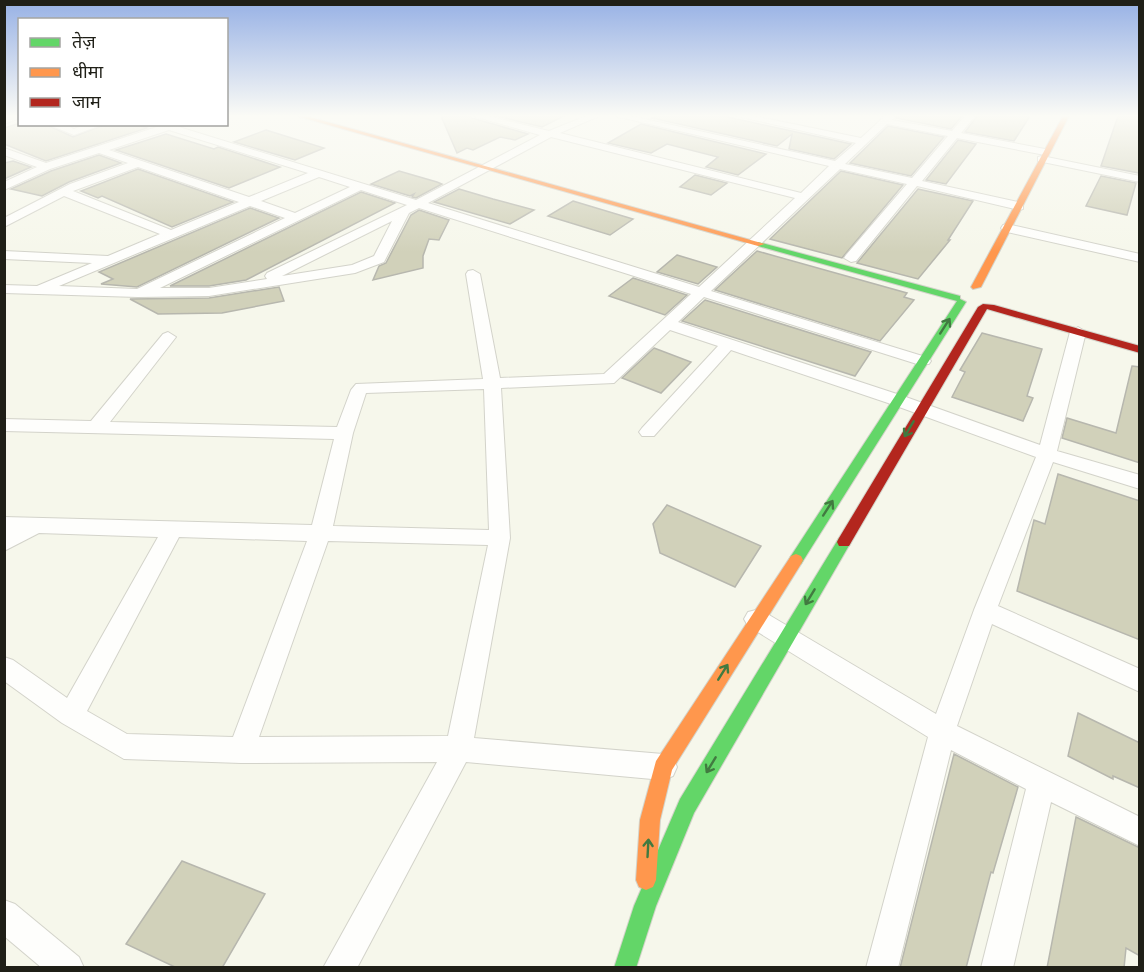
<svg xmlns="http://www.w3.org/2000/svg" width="1144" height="972" viewBox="0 0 1144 972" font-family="'Exo 2','Noto Sans Devanagari',sans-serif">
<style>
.building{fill:#d1d1ba;stroke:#b7b7ae;stroke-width:1.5}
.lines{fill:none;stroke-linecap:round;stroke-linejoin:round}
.street-casing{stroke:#d3d3ca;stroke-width:2}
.fast-casing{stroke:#d3d3ca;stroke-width:2}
.slow-casing{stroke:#d3d3ca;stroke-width:2}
.jam-casing{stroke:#d3d3ca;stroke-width:2}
.street{fill:#fefefc;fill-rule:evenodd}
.fast{fill:#63d668;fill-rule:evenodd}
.slow{fill:#ff974d;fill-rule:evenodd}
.jam{fill:#b3261e;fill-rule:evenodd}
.oneway{stroke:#417a40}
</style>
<rect width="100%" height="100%" fill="#f6f7eb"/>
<g class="building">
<path d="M441 116H471L472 118 528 134 515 140 500 137 473 150 467 148 457 153Z"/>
<path d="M496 116H564L542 127Z"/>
<path d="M657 116H723L851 144 834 159 789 149 792 134 777 146 652 118Z"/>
<path d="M897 116H962L951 129 896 118Z"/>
<path d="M977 116H1030L1014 141 965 132Z"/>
<path d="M1118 116H1140L1139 173 1101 166Z"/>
<path d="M17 124H45L73 137 106 124H137L147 128 46 161 4 144V128Z"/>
<path d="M641 124 766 154 738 175 706 167 718 157 667 144 651 153 608 143Z"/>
<path d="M888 126 944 137 911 176 850 163Z"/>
<path d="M266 130 324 148 295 160 234 142Z"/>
<path d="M166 134 214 149 218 147 280 167 229 188 116 150Z"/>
<path d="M958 140 976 144 946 184 926 180Z"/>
<path d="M99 155 121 163 69 182 42 196 11 189 51 171Z"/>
<path d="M13 161 31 167 4 179V163Z"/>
<path d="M138 169 233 202 172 227 102 196 98 198 81 191Z"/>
<path d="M399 171 437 182 442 184 416 198 412 197 414 194 410 196 371 184Z"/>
<path d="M841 171 903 185 842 258 770 239Z"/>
<path d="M695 175 727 183 711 195 680 187Z"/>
<path d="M1101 176 1136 183 1127 215 1086 206Z"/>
<path d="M459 189 493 199 534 210 510 224 434 202Z"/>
<path d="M918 189 973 201 948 240H950L918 279 857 263Z"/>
<path d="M361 192 395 203 246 280 209 286H170Z"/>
<path d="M573 201 633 219 610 235 548 216Z"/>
<path d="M250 208 279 218 137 287 101 284 113 279 99 272Z"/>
<path d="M419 210 449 220 439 240 429 239 423 256V268L373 280 379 266 386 263 411 215Z"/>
<path d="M757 251 907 293 904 297 914 300 880 341 715 290Z"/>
<path d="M677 255 717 267 698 284 657 272Z"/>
<path d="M633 278 687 295 665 315 609 296Z"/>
<path d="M279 287 284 301 222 313 158 314 130 299 209 298Z"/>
<path d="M705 300 871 352 855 376 682 321Z"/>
<path d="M982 333 1042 349 1027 396 1033 398 1023 421 952 397 965 372 960 370Z"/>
<path d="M654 348 691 362 661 393 622 378Z"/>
<path d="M1132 366 1140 367V463L1062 438 1067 418 1116 433Z"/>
<path d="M1058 474 1140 501V640L1017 591 1034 520 1045 524Z"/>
<path d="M667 505 761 546 735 587 660 553 653 524Z"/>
<path d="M1078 713 1140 743V788L1113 776V779L1068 756Z"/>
<path d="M954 754 1018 787 993 873 991 872 966 968H900Z"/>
<path d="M1076 817 1140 848V956L1126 948 1124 968H1047Z"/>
<path d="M182 861 265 894 222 968H177L126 944Z"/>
</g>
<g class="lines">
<defs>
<g id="street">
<path d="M9 116H20V118L4 124V117Z"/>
<path d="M473 116H488L549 131 586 116H599L560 133 801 193 829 166 615 116H631L835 161 856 143 737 116H754L861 138 885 116H895L892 120 952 131 965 116H975L961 133 1045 149 1050 152 1045 155 957 138 922 181 1023 203V209L1019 210 917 186 856 261 851 262 844 258 846 255 907 184 840 169 711 291 929 358 931 361 929 364H917L704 297 678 322 903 396 1040 445 1070 332 1078 327 1086 332 1057 451 1140 475V489L1053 462 998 606 1140 669V692L992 624 957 726 1140 817V846L1051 802 1013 968H981L1026 789 951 750 898 968H866L928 737 748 626 744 619 748 612 756 610 764 612 936 714 974 610 1036 457 891 404 731 350 654 436H642L639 432 642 428 718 346 670 330 614 383 501 388 510 538 474 738 663 754 673 758 677 767 673 776 663 780 466 762 357 968H323L437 762 241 763 124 759 62 723 4 681V657L13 660 67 698 158 537 39 533 4 551V517L312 525 334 439 4 431V419L91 421 163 334 168 332 176 337 110 422 337 427 351 390 356 384 483 379 466 274 468 271 473 270 480 274 500 378 604 374 691 294 419 208 409 213 384 262 355 273 209 296 138 297 4 293V285L37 286 92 263 4 259V251L108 256 160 234 64 196 4 227V218L70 184 128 163 99 153 50 169 4 190V182L37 167 4 155V148L46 163 166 124H182L179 127 416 200 540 135ZM887 124 948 136 912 178 845 164ZM169 130 308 173 249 197 109 150ZM551 137 795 198 699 287 428 203ZM138 167 239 202 171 230 73 191ZM319 177 350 187 295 213 261 201ZM361 190 407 205 267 273 265 276 267 279 209 288H160ZM250 206 285 218 137 289 59 286ZM392 221 374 256 352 265 282 276ZM484 389 489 530 333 526 353 433 366 393ZM179 537 307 541 233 737 127 734 87 711ZM328 541 488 545 448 736 259 737Z"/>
<path d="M47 124H63L74 129 87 124H104L74 135Z"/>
<path d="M1042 156 1140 176V182L1038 161V157Z"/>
<path d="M1007 224 1140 254V262L1003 231 1001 228 1003 225Z"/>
<path d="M4 900 15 904 79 957 84 968H42L4 936Z"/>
</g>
<g id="fast">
<path d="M758 242 960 296V299L966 302 801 564H791L789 560 791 556 957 301 758 246Z"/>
<path d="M844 537 849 538 851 542 694 813 656 906 636 968H614L634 906 680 799 839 538Z"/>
</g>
<g id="slow">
<path d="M297 116H306L765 244 758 246Z"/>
<path d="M1063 116H1069L981 287 973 289 971 287Z"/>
<path d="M796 554 801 556 803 560 801 564 672 770 660 820 656 880 653 887 646 890 639 887 636 880 640 820 656 761 791 556Z"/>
</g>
<path id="jam" d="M983 304 994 305 1140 346V353L987 309 849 546H839L837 542 839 538 978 307Z"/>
</defs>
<use href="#street" class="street-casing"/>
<use href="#fast" class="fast-casing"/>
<use href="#slow" class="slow-casing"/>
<use href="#jam" class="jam-casing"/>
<use href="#street" class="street"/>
<use href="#fast" class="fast"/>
<use href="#slow" class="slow"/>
<use href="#jam" class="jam"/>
</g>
<defs><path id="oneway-shaft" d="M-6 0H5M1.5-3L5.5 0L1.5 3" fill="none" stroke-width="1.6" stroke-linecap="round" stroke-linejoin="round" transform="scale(1.5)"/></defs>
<g class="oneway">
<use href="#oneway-shaft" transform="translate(945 326) rotate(-57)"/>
<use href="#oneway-shaft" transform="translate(909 429) rotate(121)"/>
<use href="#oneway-shaft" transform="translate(828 508) rotate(-57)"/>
<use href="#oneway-shaft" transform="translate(810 597) rotate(121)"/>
<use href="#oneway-shaft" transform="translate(723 672) rotate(-58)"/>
<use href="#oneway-shaft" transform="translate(711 765) rotate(121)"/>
<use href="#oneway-shaft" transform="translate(648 848) rotate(-87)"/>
</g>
<linearGradient id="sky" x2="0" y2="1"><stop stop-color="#97b1e5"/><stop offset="0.46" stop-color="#fbfbf6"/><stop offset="1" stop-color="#fbfbf6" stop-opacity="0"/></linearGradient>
<rect width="1144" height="252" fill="url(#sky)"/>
<rect width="1144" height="972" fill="none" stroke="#1f1f17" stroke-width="12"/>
<rect x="18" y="18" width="210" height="108" fill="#ffffff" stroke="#a5a5a2" stroke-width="1.5"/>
<rect x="30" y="38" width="30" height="9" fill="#63d668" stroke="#a5a5a2" stroke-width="1.5"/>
<text x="72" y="48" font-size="18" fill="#1f1f17">तेज़</text>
<rect x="30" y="68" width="30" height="9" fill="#ff974d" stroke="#a5a5a2" stroke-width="1.5"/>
<text x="72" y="78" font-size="18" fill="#1f1f17">धीमा</text>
<rect x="30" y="98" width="30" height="9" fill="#b3261e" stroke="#a5a5a2" stroke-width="1.5"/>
<text x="72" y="108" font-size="18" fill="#1f1f17">जाम</text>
</svg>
